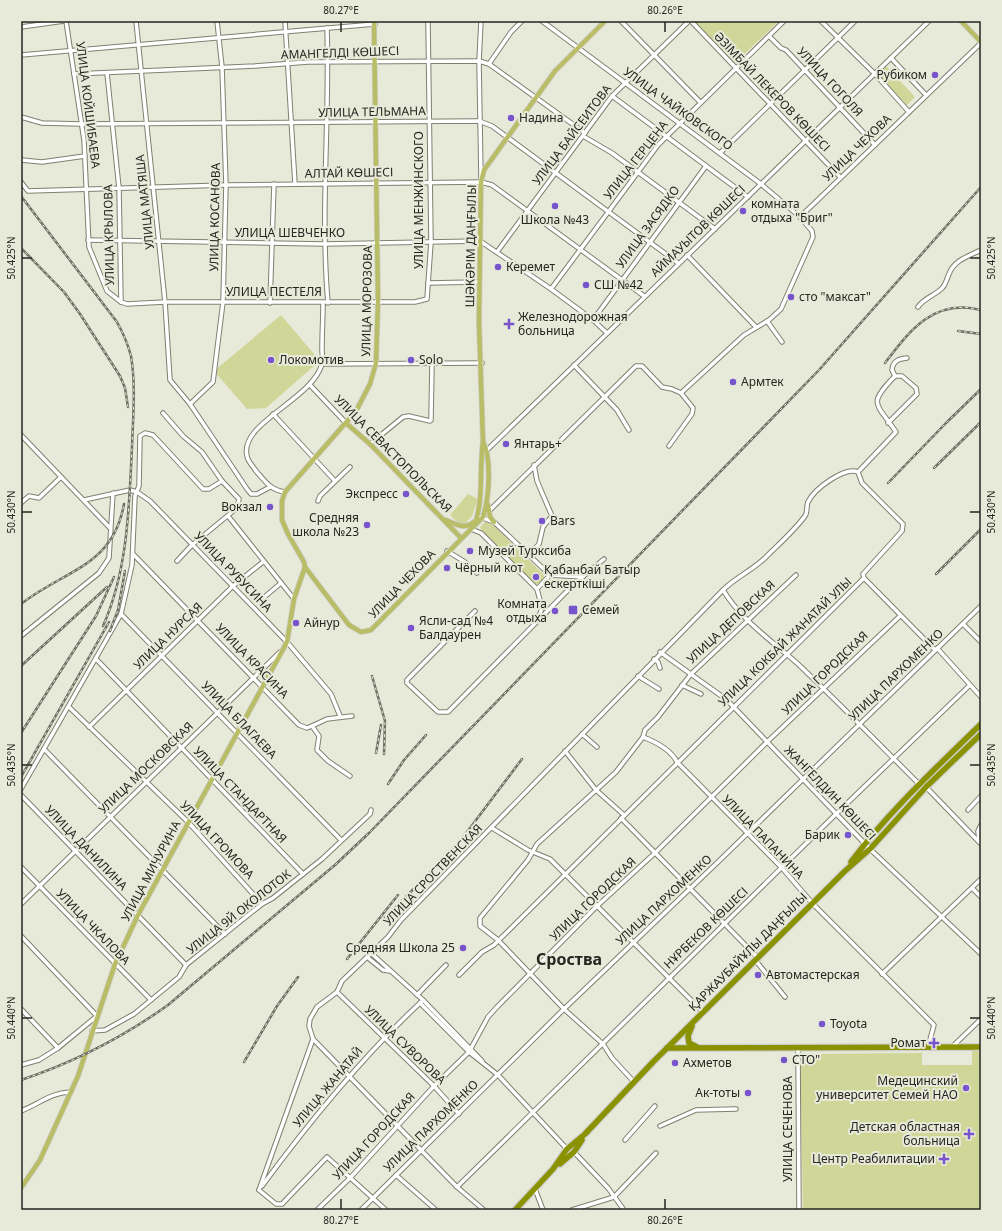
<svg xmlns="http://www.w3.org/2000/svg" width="1002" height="1231" viewBox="0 0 1002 1231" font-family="'Noto Sans',sans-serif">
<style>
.green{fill:#d0d698}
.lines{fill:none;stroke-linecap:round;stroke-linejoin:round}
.minor-casing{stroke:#7f8071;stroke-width:5.5}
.major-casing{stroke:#cfcfce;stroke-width:6}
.highway-casing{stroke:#cfcfce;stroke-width:8}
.minor{stroke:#fff;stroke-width:3.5}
.major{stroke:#b9be66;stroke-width:4.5}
.highway{stroke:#8b9200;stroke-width:5.5}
.rail-casing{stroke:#6d6f64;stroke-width:2.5}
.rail{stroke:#e8ead9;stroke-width:1;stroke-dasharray:3;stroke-linecap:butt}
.ticks{fill:none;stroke:#252620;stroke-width:1.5}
.poi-dot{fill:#7753cc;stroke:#e8ead9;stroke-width:1.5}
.labels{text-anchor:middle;stroke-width:4;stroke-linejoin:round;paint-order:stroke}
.street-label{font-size:12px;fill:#252620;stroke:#e8ead9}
.poi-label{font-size:12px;fill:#252620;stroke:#e8ead9;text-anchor:start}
.district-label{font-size:16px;font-weight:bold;fill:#252620;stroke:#e8ead9}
.neatline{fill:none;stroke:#252620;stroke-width:1.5}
.ticks-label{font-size:10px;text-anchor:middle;fill:#252620}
</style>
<rect width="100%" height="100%" fill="#e8ead9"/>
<g class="green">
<path d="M693 21H779L733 65Z"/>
<path d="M886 66 915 97 907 105 877 75Z"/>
<path d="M281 315 314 354 315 365 266 408 247 409 214 371Z"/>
<path d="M468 494 478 499 472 516 462 527 450 515Z"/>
<path d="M486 521 490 522 544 575V579L538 584H534L482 531 480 527Z"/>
<path d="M972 1048H981V1210H803L800 1054 922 1053V1065H972Z"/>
</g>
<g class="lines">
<defs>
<g id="minor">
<path d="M66 21 84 140 89 247 107 291 121 302 127 304 165 302H415L427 299 431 242 428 21"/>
<path d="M136 21 165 302 170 380 190 404 247 489 251 494H257L270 487"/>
<path d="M285 21 295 184"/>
<path d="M542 21 761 184 800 217 812 231 813 237 781 309 769 320 744 335 681 393"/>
<path d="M621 21 700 102"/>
<path d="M691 21 840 177"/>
<path d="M821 21 875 74 909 112"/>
<path d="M21 27 64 21"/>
<path d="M327 28C330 119 320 211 328 303"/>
<path d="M769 36 781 48 786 50 875 145"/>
<path d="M21 55 375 24"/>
<path d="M891 58 926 95"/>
<path d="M489 64 511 32 522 21"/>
<path d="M107 73 119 188 121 302"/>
<path d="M74 74 255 66 308 62 479 61 489 64 585 133"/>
<path d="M612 96 748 197"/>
<path d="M21 117 42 123 81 124 479 121 492 126 678 263"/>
<path d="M583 136 612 153 715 229"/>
<path d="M720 153 855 21"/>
<path d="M21 160 42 162 85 156"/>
<path d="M481 178 479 61 481 21"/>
<path d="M21 182 28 191 226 185 481 182 492 185 644 296"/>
<path d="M800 217 981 43"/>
<path d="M88 240 325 244 480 241 551 289 593 320 607 333"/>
<path d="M497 252 612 96 689 21"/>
<path d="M687 255 756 327"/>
<path d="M428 283 479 282"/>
<path d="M551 289 658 145 784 21"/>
<path d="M270 303 274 184"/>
<path d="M918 307C923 299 933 296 940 290 946 286 946 280 949 274 954 260 969 256 981 250"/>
<path d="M593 320 706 166"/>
<path d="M767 321 782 342"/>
<path d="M322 364 482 363"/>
<path d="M574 365 617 410 629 430"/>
<path d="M895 376 892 370C893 361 898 359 907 358"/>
<path d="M310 385 346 423"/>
<path d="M190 404 213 382 223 302 226 185 222 67 217 21"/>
<path d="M163 413 183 436 202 452 222 481 239 499 237 508 192 545 177 561"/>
<path d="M273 414 335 481"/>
<path d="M21 435 110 528"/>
<path d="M370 444 403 417 409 416 430 421 431 420 432 362"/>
<path d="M485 452 929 21"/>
<path d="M285 492C270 490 265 481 256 471 253 466 248 462 247 456 239 423 312 400 322 364 323 360 322 353 322 349 322 333 323 318 323 303"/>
<path d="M84 500 130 490 137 492 150 501 287 642 331 694 340 716"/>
<path d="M318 501 320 496 350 467"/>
<path d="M21 503 29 496 39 498 61 477"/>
<path d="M488 512 636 366H642L662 387 672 389 681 393 693 408 692 414 669 446"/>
<path d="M228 516 294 599"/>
<path d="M471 529 481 533 537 589 550 575 494 522 480 517"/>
<path d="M447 551 465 562 477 573"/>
<path d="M133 554 299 725 307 728 312 726 319 736 317 750 328 761 350 776"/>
<path d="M529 555 539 544 543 527 552 516 537 481 534 465"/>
<path d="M550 575 583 577"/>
<path d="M864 578 935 650"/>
<path d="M537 589 542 608 538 619"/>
<path d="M723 590C742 621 771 640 798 664 839 703 879 744 919 784"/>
<path d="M262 599 281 583"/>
<path d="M475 611 407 680V683L438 712H448L574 584 604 559"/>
<path d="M121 614 341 840"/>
<path d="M963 624 981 642"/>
<path d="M21 636 99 573 109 558 113 493"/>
<path d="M937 648 981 697"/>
<path d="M660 652 727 700 870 849 981 954"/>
<path d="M654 659 658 662 660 668"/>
<path d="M97 660 303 874"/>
<path d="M638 676 659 689"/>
<path d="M682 685 701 694"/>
<path d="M69 707 189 823 262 904"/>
<path d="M312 726 327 719 352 716"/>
<path d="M89 727 233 586 263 562"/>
<path d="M582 734 597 747"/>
<path d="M643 737C656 742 671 750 677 762L782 868 813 904 934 1025 928 1047"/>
<path d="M44 749 225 934"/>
<path d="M565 751 596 790 624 815"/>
<path d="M926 787 981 844"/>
<path d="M21 789 121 614 132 565 135 496 139 486 140 436 145 433 153 435 203 489H209L222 481"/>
<path d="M21 795 186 965"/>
<path d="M968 810 981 796"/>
<path d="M621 818 758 958"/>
<path d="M492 828 528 850 550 859 703 1012"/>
<path d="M979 841 978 831 981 825"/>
<path d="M21 867 151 1000"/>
<path d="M972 888 981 897"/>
<path d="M21 904 280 652"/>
<path d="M21 936 97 1016 58 1048 39 1060 21 1065"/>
<path d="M371 953 423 1000 420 1003 469 1052 498 1075 567 1149"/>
<path d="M367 957 383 970 390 971"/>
<path d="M756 961 785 997"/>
<path d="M882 974 981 879"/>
<path d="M459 975 482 952 494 945 864 578 863 574 902 531 903 524 862 483 858 472 896 432C876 402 867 405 895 376H902L916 388 917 394 888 423"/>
<path d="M337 992 434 1086 459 1114"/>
<path d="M417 995 446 965"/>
<path d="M423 1000 482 1061"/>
<path d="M21 1009 58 1048"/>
<path d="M92 1031 105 1030 134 1014 179 977 186 965 262 904 273 898 322 859 370 814 371 810"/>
<path d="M313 1039 457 1187 484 1210"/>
<path d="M952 1047 981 1019"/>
<path d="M798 1048 799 1210"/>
<path d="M634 1082 612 1058 603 1044 564 1009 498 940 480 926V918L528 860 537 844 616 772 643 737 645 730 658 717 691 674 796 575"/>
<path d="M21 1111C39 1104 50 1093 70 1092"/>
<path d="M660 1126 696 1110 736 1109"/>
<path d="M625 1140 655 1106"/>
<path d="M574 1152 608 1188 624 1210"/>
<path d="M396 1175 436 1210"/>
<path d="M262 1186C310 1121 361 1058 420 1003"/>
<path d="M457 1187 836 814 970 685"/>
<path d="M535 1189 543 1210"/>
<path d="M259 1190 313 1039 309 1026 310 1019 317 1007 337 992 342 981 388 937 401 920 723 590C736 577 753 570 766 557 779 544 794 531 805 516 808 512 806 506 808 502 814 489 845 466 858 472"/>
<path d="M259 1190 276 1204H282L327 1157 386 1210"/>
<path d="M317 1210 351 1177 434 1086 469 1052 488 1017 497 1007 596 907 656 852 767 742 900 616"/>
<path d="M361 1210 564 1009 719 861 981 606"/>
<path d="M572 1210 614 1197 656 1153"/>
</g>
<g id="major">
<path d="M961 21 981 42"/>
<path d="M346 423 370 444 461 538"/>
<path d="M488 505 490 517 494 522"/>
<path d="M446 520C455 524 465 530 474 522"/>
<path d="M475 524C484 497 479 470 483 442L479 322 481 182 484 170 555 71 605 21"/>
<path d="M305 567 349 625 361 632 371 630 483 517C489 499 492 459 483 442"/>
<path d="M21 1188 40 1160 78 1076 115 964 138 915 287 642 294 599 305 567 304 562 288 534 282 520V501L285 492 356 411 370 384 376 363 378 302 374 21"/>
</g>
<g id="highway">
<path d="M851 862C889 811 936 768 981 724"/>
<path d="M692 1026 688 1036 689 1043 697 1047"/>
<path d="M667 1048 981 1047"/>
<path d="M560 1164 574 1152 582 1140"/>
<path d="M515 1210 553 1169 567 1149 585 1134 653 1062 845 871 870 849 926 787 981 734"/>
</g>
</defs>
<use href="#minor" class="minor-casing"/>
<use href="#major" class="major-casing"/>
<use href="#highway" class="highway-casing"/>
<use href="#minor" class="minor"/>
<use href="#major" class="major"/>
<use href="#highway" class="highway"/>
<defs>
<g id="rail">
<path d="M21 196 117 322C123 333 128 344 131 356 136 385 133 418 132 447 129 507 128 570 103 626"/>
<path d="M21 248 64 292 80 314 120 376 125 388 128 407"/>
<path d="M958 331 981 334"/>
<path d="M885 363C910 330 934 298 981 310"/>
<path d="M934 468 981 422"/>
<path d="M888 483 946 423 981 389"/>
<path d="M936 574 981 529"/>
<path d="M21 604C64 570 113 567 124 504"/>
<path d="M110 631 118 610 125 571"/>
<path d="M21 666 107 587"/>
<path d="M372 676 385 721 384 754"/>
<path d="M21 733 96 616 114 577"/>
<path d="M376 753 381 725"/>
<path d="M21 777 109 622"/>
<path d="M388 784 404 760 426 735"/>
<path d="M384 919 458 844 522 759"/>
<path d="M347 959 398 895"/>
<path d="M244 1062 277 1006 298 977"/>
<path d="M21 1080C75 1062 122 1038 168 1005L335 865 369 833 819 370 981 187"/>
</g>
</defs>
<use href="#rail" class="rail-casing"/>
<use href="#rail" class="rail"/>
</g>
<path class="ticks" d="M341 22V32M665 22V32M22 258H32M970 258H980M22 512H32M970 512H980M22 765H32M970 765H980M22 1018H32M970 1018H980M341 1199V1209M665 1199V1209"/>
<g class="poi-dot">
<circle cx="935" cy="75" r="4"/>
<circle cx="511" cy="118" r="4"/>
<circle cx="555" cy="206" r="4"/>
<circle cx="743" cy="211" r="4"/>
<circle cx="498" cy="267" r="4"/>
<circle cx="586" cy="285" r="4"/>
<circle cx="791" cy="297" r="4"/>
<path d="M507 318h4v4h4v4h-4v4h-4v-4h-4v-4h4z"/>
<circle cx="271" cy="360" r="4"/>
<circle cx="411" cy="360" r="4"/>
<circle cx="733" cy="382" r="4"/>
<circle cx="506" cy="444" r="4"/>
<circle cx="406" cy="494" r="4"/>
<circle cx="270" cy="507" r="4"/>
<circle cx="542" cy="521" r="4"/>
<circle cx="367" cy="525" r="4"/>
<circle cx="470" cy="551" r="4"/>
<circle cx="447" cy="568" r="4"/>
<circle cx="536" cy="577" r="4"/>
<rect x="568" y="605" width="10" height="10" rx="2"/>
<circle cx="555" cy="611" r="4"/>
<circle cx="296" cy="623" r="4"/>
<circle cx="411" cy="628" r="4"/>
<circle cx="848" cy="835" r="4"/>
<circle cx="463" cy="948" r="4"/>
<circle cx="758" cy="975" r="4"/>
<circle cx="822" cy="1024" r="4"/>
<path d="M932 1037h4v4h4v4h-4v4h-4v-4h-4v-4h4z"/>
<circle cx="784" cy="1060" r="4"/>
<circle cx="675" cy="1063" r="4"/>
<circle cx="966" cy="1088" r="4"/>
<circle cx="748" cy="1093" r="4"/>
<path d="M967 1128h4v4h4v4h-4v4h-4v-4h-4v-4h4z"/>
<path d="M942 1153h4v4h4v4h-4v4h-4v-4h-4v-4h4z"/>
</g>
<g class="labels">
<g class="street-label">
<text transform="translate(340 53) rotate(-2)" y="4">АМАНГЕЛДІ КӨШЕСІ</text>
<text transform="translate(830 82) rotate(47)" y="4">УЛИЦА ГОГОЛЯ</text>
<text transform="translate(772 92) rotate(46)" y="4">ӘЗІМБАЙ ЛЕКЕРОВ КӨШЕСІ</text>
<text transform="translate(88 105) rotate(83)" y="4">УЛИЦА КОЙШИБАЕВА</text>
<text transform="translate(678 109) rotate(36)" y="4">УЛИЦА ЧАЙКОВСКОГО</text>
<text transform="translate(372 112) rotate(-1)" y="4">УЛИЦА ТЕЛЬМАНА</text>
<text transform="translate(572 135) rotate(-53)" y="4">УЛИЦА БАЙСЕИТОВА</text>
<text transform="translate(857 148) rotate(-44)" y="4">УЛИЦА ЧЕХОВА</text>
<text transform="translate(636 160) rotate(-52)" y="4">УЛИЦА ГЕРЦЕНА</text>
<text transform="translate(349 173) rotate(-1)" y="4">АЛТАЙ КӨШЕСІ</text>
<text transform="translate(419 200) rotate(-90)" y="4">УЛИЦА МЕНЖИНСКОГО</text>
<text transform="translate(145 202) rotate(-96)" y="4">УЛИЦА МАТЯША</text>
<text transform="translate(215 217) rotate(-89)" y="4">УЛИЦА КОСАНОВА</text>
<text transform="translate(648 227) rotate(-54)" y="4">УЛИЦА ЗАСЯДКО</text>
<text transform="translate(698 231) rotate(-44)" y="4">АЙМАУЫТОВ КӨШЕСІ</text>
<text x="290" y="237">УЛИЦА ШЕВЧЕНКО</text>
<text transform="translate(109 235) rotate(-91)" y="4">УЛИЦА КРЫЛОВА</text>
<text transform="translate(471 246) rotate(-89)" y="4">ШӘКӘРІМ ДАҢҒЫЛЫ</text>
<text x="274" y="296">УЛИЦА ПЕСТЕЛЯ</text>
<text transform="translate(367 301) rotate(-89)" y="4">УЛИЦА МОРОЗОВА</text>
<text transform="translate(393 454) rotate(45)" y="4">УЛИЦА СЕВАСТОПОЛЬСКАЯ</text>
<text transform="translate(233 572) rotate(46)" y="4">УЛИЦА РУБУСИНА</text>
<text transform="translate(402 584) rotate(-46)" y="4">УЛИЦА ЧЕХОВА</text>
<text transform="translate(731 622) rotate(-43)" y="4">УЛИЦА ДЕПОВСКАЯ</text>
<text transform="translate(168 636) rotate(-44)" y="4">УЛИЦА НУРСАЯ</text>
<text transform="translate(785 642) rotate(-44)" y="4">УЛИЦА КОКБАЙ ЖАНАТАЙ УЛЫ</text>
<text transform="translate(252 661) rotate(46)" y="4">УЛИЦА КРАСИНА</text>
<text transform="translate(825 673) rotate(-44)" y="4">УЛИЦА ГОРОДСКАЯ</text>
<text transform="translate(896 675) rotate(-44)" y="4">УЛИЦА ПАРХОМЕНКО</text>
<text transform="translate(239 720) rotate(46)" y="4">УЛИЦА БЛАГАЕВА</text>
<text transform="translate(146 768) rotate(-44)" y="4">УЛИЦА МОСКОВСКАЯ</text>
<text transform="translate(830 793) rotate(46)" y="4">ЖАНГЕЛДИН КӨШЕСІ</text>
<text transform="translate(240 795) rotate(46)" y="4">УЛИЦА СТАНДАРТНАЯ</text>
<text transform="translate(763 837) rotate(46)" y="4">УЛИЦА ПАПАНИНА</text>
<text transform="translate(217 840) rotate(47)" y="4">УЛИЦА ГРОМОВА</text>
<text transform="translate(86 848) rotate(46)" y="4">УЛИЦА ДАНИЛИНА</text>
<text transform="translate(151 871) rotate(-62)" y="4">УЛИЦА МИЧУРИНА</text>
<text transform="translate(433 875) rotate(-46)" y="4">УЛИЦА СРОСТВЕНСКАЯ</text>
<text transform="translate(593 899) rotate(-44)" y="4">УЛИЦА ГОРОДСКАЯ</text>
<text transform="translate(664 900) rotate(-43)" y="4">УЛИЦА ПАРХОМЕНКО</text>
<text transform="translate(239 912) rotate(-38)" y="4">УЛИЦА 9Й ОКОЛОТОК</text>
<text transform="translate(93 927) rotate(46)" y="4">УЛИЦА ЧКАЛОВА</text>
<text transform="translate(706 928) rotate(-44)" y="4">НҰРБЕКОВ КӨШЕСІ</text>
<text transform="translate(748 952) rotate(-45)" y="4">ҚАРЖАУБАЙҰЛЫ ДАҢҒЫЛЫ</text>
<text transform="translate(405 1045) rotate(44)" y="4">УЛИЦА СУВОРОВА</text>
<text transform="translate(328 1087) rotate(-50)" y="4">УЛИЦА ЖАНАТАЙ</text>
<text transform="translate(431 1126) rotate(-44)" y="4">УЛИЦА ПАРХОМЕНКО</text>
<text transform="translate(788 1129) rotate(-90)" y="4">УЛИЦА СЕЧЕНОВА</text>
<text transform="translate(374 1136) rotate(-47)" y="4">УЛИЦА ГОРОДСКАЯ</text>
</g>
<g class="poi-label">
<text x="927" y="79" text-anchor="end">Рубиком</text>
<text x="519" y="122">Надина</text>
<text x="751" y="208">комната<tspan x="751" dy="14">отдыха "Бриг"</tspan></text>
<text x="555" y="224" text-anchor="middle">Школа №43</text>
<text x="506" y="271">Керемет</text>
<text x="594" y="289">СШ №42</text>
<text x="799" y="301">сто "максат"</text>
<text x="518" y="321">Железнодорожная<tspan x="518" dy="14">больница</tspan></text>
<text x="279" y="364">Локомотив</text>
<text x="419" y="364">Solo</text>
<text x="741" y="386">Армтек</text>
<text x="514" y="448">Янтарь+</text>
<text x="398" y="498" text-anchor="end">Экспресс</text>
<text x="262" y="511" text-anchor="end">Вокзал</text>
<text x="359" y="522" text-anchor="end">Средняя<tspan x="359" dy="14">школа №23</tspan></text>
<text x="550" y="525">Bars</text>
<text x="478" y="555">Музей Турксиба</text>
<text x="455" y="572">Чёрный кот</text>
<text x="544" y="574">Қабанбай Батыр<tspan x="544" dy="14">ескерткіші</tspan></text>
<text x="547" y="608" text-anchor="end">Комната<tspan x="547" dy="14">отдыха</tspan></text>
<text x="582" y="614">Семей</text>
<text x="419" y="625">Ясли-сад №4<tspan x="419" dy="14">Балдаурен</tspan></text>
<text x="304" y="627">Айнур</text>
<text x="840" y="839" text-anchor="end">Барик</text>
<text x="455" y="952" text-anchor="end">Средняя Школа 25</text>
<text x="766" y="979">Автомастерская</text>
<text x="830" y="1028">Toyota</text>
<text x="926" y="1047" text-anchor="end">Ромат</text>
<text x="792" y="1064">СТО"</text>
<text x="683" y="1067">Ахметов</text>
<text x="958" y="1085" text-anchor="end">Медецинский<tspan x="958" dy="14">университет Семей НАО</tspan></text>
<text x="740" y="1097" text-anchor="end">Ак-тоты</text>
<text x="960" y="1131" text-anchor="end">Детская областная<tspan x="960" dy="14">больница</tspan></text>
<text x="935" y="1163" text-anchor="end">Центр Реабилитации</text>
</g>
<g class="district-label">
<text x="569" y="965">Сроства</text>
</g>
</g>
<rect width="1002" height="1231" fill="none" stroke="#e8ead9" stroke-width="44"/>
<rect x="22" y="22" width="958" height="1187" class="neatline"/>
<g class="ticks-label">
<text x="341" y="14">80.27°E</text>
<text x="665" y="14">80.26°E</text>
<text transform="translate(991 258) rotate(-90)" y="4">50.425°N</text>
<text transform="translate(11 258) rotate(-90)" y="4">50.425°N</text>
<text transform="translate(991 512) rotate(-90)" y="4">50.430°N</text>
<text transform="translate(11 512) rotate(-90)" y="4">50.430°N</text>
<text transform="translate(991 765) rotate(-90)" y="4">50.435°N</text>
<text transform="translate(11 765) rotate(-90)" y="4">50.435°N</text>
<text transform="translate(991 1018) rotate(-90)" y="4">50.440°N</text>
<text transform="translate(11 1018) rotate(-90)" y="4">50.440°N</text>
<text x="341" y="1224">80.27°E</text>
<text x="665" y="1224">80.26°E</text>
</g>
</svg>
